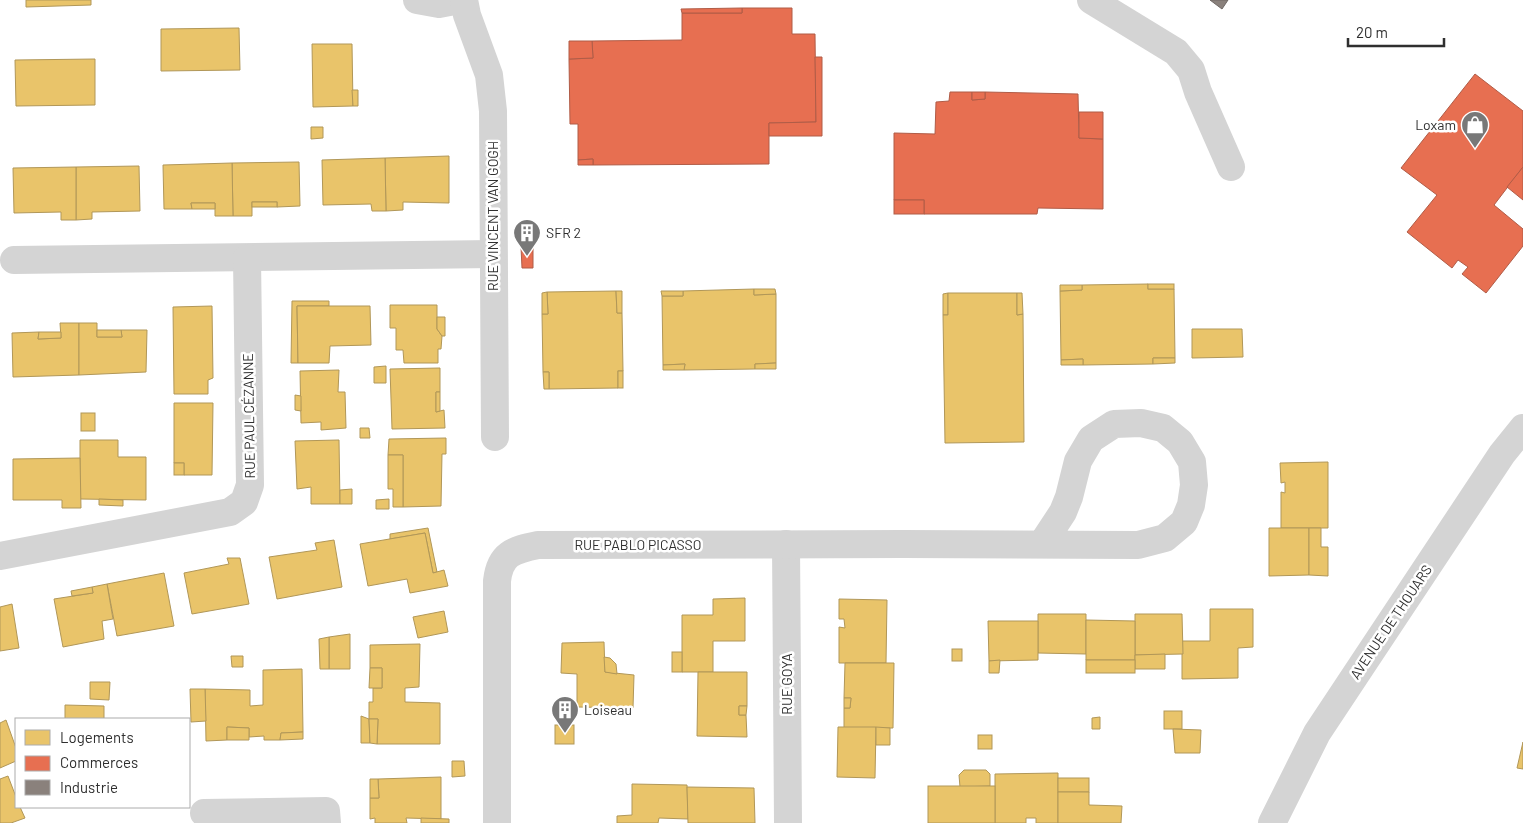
<svg xmlns="http://www.w3.org/2000/svg" width="1523" height="823" viewBox="0 0 1523 823" font-family="Barlow,sans-serif">
<style>
.homes{fill:#e9c46a;stroke:#b19758}
.shops{fill:#e76f51;stroke:#b05c47}
.industry{fill:#8a817c;stroke:#6f6865}
.lines{fill:none;stroke-linecap:round;stroke-linejoin:round}
.minor{stroke:#d4d4d4;stroke-width:28}
.tertiary{stroke:#d4d4d4;stroke-width:28}
.labels{text-anchor:middle;stroke-width:5;stroke-linejoin:round;paint-order:stroke}
.poi-label{font-size:14px;fill:#2f2f2f;stroke:#fff;text-anchor:start}
.street-label{font-size:14px;fill:#2f2f2f;stroke:#fff}
</style>
<rect width="100%" height="100%" fill="#fff"/>
<g class="homes">
<path d="M26 0H91V5L26 7Z"/>
<path d="M239 28 240 70 161 71V29Z"/>
<path d="M312 44H352L353 106 313 107Z"/>
<path d="M95 59V105L16 106 15 60Z"/>
<path d="M352 90H358V106H353Z"/>
<path d="M311 127H323V138L311 139Z"/>
<path d="M449 156V203L403 202V210L386 211 385 158Z"/>
<path d="M385 158 386 211H372L371 204 323 205 322 160Z"/>
<path d="M299 162 300 206 277 207V202H252V216H233L232 163Z"/>
<path d="M232 163 233 216H215V203H191L192 209H164L163 165Z"/>
<path d="M139 166 140 211 92 212V219L76 220V167Z"/>
<path d="M76 167V220H61V212L14 213 13 168Z"/>
<rect x="252" y="202" width="25" height="5"/>
<path d="M191 203H215V209H192Z"/>
<path d="M1148 284V289H1174L1175 358H1153V364L1083 365V359L1061 360 1060 291 1082 290V285Z"/>
<rect x="1148" y="284" width="26" height="5"/>
<path d="M1060 285H1082V290L1060 291Z"/>
<path d="M754 289V295L776 294V363L755 364V369L684 370 685 364 663 365 662 296H683V291Z"/>
<path d="M754 289H775L776 294 754 295Z"/>
<path d="M616 291 617 313H622L623 371H618V388L549 389V372H543L542 314H548L547 292Z"/>
<path d="M616 291H622V313H617Z"/>
<path d="M661 291H683V296H662Z"/>
<path d="M547 292 548 314H542V293Z"/>
<path d="M948 293V315H943V294Z"/>
<path d="M948 293H1017V315L1023 314 1024 442 945 443 943 315H948Z"/>
<path d="M1017 293H1022L1023 314 1017 315Z"/>
<path d="M292 301H329V306H297L298 363H291Z"/>
<path d="M390 305H437V329L442 336 441 349H438V363H404L403 350H396V328H390Z"/>
<path d="M212 306 213 378 208 380V394H174L173 307Z"/>
<path d="M297 306H370L371 345 330 346 329 363H298Z"/>
<path d="M437 317H445V336H442L437 329Z"/>
<path d="M60 323H79V375L13 377 12 333 39 332 38 339 61 338Z"/>
<path d="M79 323H97V337H122L121 330H147L146 372 79 375Z"/>
<path d="M1192 329H1242L1243 357 1192 358Z"/>
<path d="M97 330H121L122 337H97Z"/>
<path d="M39 332H61V338L38 339Z"/>
<path d="M1153 358H1175V363L1153 364Z"/>
<path d="M1083 359V365H1061V360Z"/>
<path d="M776 363V369H755V364Z"/>
<path d="M685 364 684 370H663V365Z"/>
<path d="M386 366V383H374V367Z"/>
<path d="M440 368V392H436V412L444 410 445 428 392 429 390 369Z"/>
<path d="M339 370 338 392H345L346 428 321 430V422L301 423 300 371Z"/>
<rect x="618" y="371" width="5" height="17"/>
<path d="M543 372H549V389H544Z"/>
<path d="M436 392H440V411L436 412Z"/>
<path d="M295 395 301 396V411L295 410Z"/>
<path d="M174 403H213L212 475H184V463H174Z"/>
<rect x="81" y="413" width="14" height="18"/>
<path d="M360 428H369L370 438H360Z"/>
<path d="M446 438V454H442L441 506 403 507V455H388L389 439Z"/>
<path d="M80 440H118V457H146V500L80 499Z"/>
<path d="M339 440 340 504H311V487L297 489 295 441Z"/>
<path d="M388 455H403V507H393V489H388Z"/>
<path d="M80 458 81 508H62V500H13V459Z"/>
<path d="M1328 462V528H1281V492L1285 493V482L1281 483 1280 463Z"/>
<rect x="174" y="463" width="10" height="12"/>
<path d="M352 489V504H340V490Z"/>
<path d="M99 499 123 500V506L99 505Z"/>
<path d="M389 499V509H376V500Z"/>
<path d="M428 528 437 572 433 573 425 533 390 539V534Z"/>
<path d="M1269 528H1309V575L1269 576Z"/>
<path d="M1309 528H1321V547H1328V576L1309 575Z"/>
<path d="M425 533 433 573 444 570 448 586 410 593 407 579 368 586 360 544Z"/>
<path d="M334 540 342 587 277 599 269 557 317 550 315 543Z"/>
<path d="M227 558H240L249 604 192 614 184 573 229 564Z"/>
<path d="M164 573 174 626 117 636 107 584Z"/>
<path d="M107 584 113 619 102 621 104 639 63 647 54 599 93 593 92 587Z"/>
<path d="M92 587 93 593 72 596 71 591Z"/>
<path d="M745 598V641H713V672H682V615H713V599Z"/>
<path d="M839 599 887 600 886 663H839V627L845 628 844 619H839Z"/>
<path d="M12 604 19 648 0 651V607Z"/>
<path d="M1210 609H1253V647L1238 648V678L1182 679V641H1210Z"/>
<path d="M444 611 448 632 418 638 413 617Z"/>
<path d="M1038 614H1086V654L1038 653Z"/>
<path d="M1135 614H1182L1183 654 1135 655Z"/>
<path d="M1086 620 1135 621V660H1086Z"/>
<path d="M988 621H1038V660L989 661Z"/>
<path d="M350 634V669H329V637Z"/>
<path d="M329 637V669H320L319 639Z"/>
<path d="M604 642 605 672 634 675 633 708 577 707V674L561 673 562 643Z"/>
<path d="M420 644 419 687 405 688V702L440 703V744H377L378 719H369V702H373V688H382V668H370V645Z"/>
<rect x="952" y="649" width="10" height="12"/>
<rect x="672" y="652" width="10" height="20"/>
<path d="M1165 654V669H1135V655Z"/>
<path d="M231 656H243V667H232Z"/>
<path d="M604 657 610 658 616 664 617 674 605 672Z"/>
<path d="M1000 660 999 673H989V661Z"/>
<rect x="1086" y="660" width="49" height="13"/>
<path d="M845 663H894L893 728H844V708H850L851 698H844Z"/>
<path d="M370 668H382V688H369Z"/>
<path d="M302 669 303 732 281 733 280 740H264V736L249 737V728L227 727V740L206 741 205 689 250 690V706L263 705V670Z"/>
<path d="M698 672H747V706H739V715H746L747 737 697 736Z"/>
<path d="M90 682H110L109 700 90 699Z"/>
<path d="M190 689H205L206 721 191 722Z"/>
<path d="M844 698H851L850 708H844Z"/>
<path d="M65 705 104 706V719H65Z"/>
<path d="M739 706H747L746 715H739Z"/>
<rect x="1164" y="711" width="18" height="18"/>
<path d="M361 716 369 719 370 743H361Z"/>
<path d="M1100 717V729H1092V718Z"/>
<path d="M369 719H378L377 744 370 743Z"/>
<path d="M6 720 16 748V761L0 768V723Z"/>
<rect x="555" y="725" width="19" height="19"/>
<path d="M227 727 249 728V740H227Z"/>
<path d="M838 727H876L875 778 837 777Z"/>
<path d="M876 727 890 728V745H876Z"/>
<path d="M1173 729 1201 730 1200 753H1175Z"/>
<path d="M303 732V739L280 740 281 733Z"/>
<rect x="978" y="735" width="14" height="14"/>
<path d="M1523 742V769L1517 768Z"/>
<path d="M452 761H464L465 776 452 777Z"/>
<path d="M964 770H986L990 774V786L960 787 959 775Z"/>
<path d="M1058 773V823H1036V818H1026V823H995V774Z"/>
<path d="M8 776 16 797V807H20L25 818 11 823H0V779Z"/>
<path d="M441 777V819L406 818 407 823H375V818L370 819V798H379L378 779Z"/>
<rect x="1058" y="778" width="31" height="14"/>
<path d="M370 779H378L379 798H370Z"/>
<path d="M632 784 687 785 688 819 659 818 658 823H617V816L632 815Z"/>
<rect x="928" y="786" width="67" height="37"/>
<path d="M687 787 754 788 755 823H688Z"/>
<path d="M1058 792H1089V805L1122 806 1121 823H1058Z"/>
<path d="M421 818 449 819V823H421Z"/>
</g>
<g class="shops">
<path d="M742 8H792V34H815L816 122 769 123V164L593 165V159L578 160V124H570L569 59 593 58 592 41 682 40V13H742Z"/>
<path d="M742 8V13H682L681 9Z"/>
<path d="M569 41H592L593 58 569 59Z"/>
<path d="M815 57H822V136H769V123L816 122Z"/>
<path d="M1475 74 1523 111V167L1494 205 1523 229V246L1486 293 1462 274 1468 267 1458 260 1452 268 1407 232 1437 195 1401 168Z"/>
<path d="M950 92H972V100L985 99V92L1078 94 1079 138 1103 139V209L1038 208 1037 214H924V200H894V133L935 134 936 102 949 101Z"/>
<path d="M972 92H985V99L972 100Z"/>
<path d="M1079 112H1103V139L1079 138Z"/>
<path d="M593 159V165H578V160Z"/>
<path d="M1523 167V200L1507 187Z"/>
<rect x="894" y="200" width="30" height="14"/>
<path d="M521 247H533V268H522Z"/>
</g>
<path class="industry" d="M1210 0H1228L1222 9Z"/>
<g class="lines">
<g class="minor">
<path d="M417 0 439 4 460 0"/>
<path d="M464 0 467 15 489 75 493 111 495 437"/>
<path d="M1091 0 1176 52 1191 70 1198 92 1231 167"/>
<path d="M14 260 493 254"/>
<path d="M786 544 788 823"/>
<path d="M0 556 230 512 244 502 250 485 247 258"/>
<path d="M204 813 326 811 327 823"/>
<path d="M497 823V581C500 554 513 550 538 545L903 544 1138 545 1165 538 1184 522 1191 505 1194 485 1192 462 1180 442 1163 428 1141 423 1114 424 1091 439 1078 461 1069 497 1063 512 1042 544"/>
</g>
<path class="tertiary" d="M1272 823 1317 733 1502 454 1523 428"/>
</g>
<defs>
<symbol id="shop-pin" viewBox="-11 -11 22 30"><path d="M0 17L-7.5 6A9.5 9.5 0 1 1 7.5 6Z" fill="#787878" stroke="#fff"/><path d="M-5-2.5h2.3a2.7 3.5 0 0 1 5.4 0H5L5.5 6h-11ZM-1.5-2.5h3a1.5 2.3 0 0 0-3 0Z" fill="#fff"/></symbol>
<symbol id="building-pin" viewBox="-11 -11 22 30"><path d="M0 17L-7.5 6A9.5 9.5 0 1 1 7.5 6Z" fill="#787878" stroke="#fff"/><path d="M-4-6H4V6H1V3H-1V6H-4ZM-2.5-4.3h1.7v1.8h-1.7ZM.8-4.3h1.7v1.8H.8ZM-2.5-1h1.7V.8h-1.7ZM.8-1h1.7V.8H.8Z" fill="#fff"/></symbol>
</defs>
<g fill-rule="evenodd">
<use href="#shop-pin" x="1459" y="109" width="32" height="43"/>
<use href="#building-pin" x="511" y="217" width="32" height="43"/>
<use href="#building-pin" x="549" y="694" width="32" height="43"/>
</g>
<g class="labels">
<g class="poi-label">
<text x="1456" y="130" text-anchor="end">Loxam</text>
<text x="546" y="238">SFR 2</text>
<text x="584" y="715">Loiseau</text>
</g>
<g class="street-label">
<text transform="translate(493 216) rotate(-90)" y="5">RUE VINCENT VAN GOGH</text>
<text transform="translate(249 416) rotate(-91)" y="5">RUE PAUL CÉZANNE</text>
<text x="638" y="550">RUE PABLO PICASSO</text>
<text transform="translate(1391 622) rotate(-56)" y="5">AVENUE DE THOUARS</text>
<text transform="translate(787 684) rotate(-90)" y="5">RUE GOYA</text>
</g>
</g>
<rect x="15" y="718" width="175" height="90" fill="#ffffff" stroke="#acacac"/>
<rect x="25" y="730" width="25" height="15" fill="#e9c46a" stroke="#acacac"/>
<text x="60" y="743" font-size="15" fill="#2f2f2f">Logements</text>
<rect x="25" y="756" width="25" height="15" fill="#e76f51" stroke="#acacac"/>
<text x="60" y="768" font-size="15" fill="#2f2f2f">Commerces</text>
<rect x="25" y="780" width="25" height="15" fill="#8a817c" stroke="#acacac"/>
<text x="60" y="793" font-size="15" fill="#2f2f2f">Industrie</text>
<path d="M1348 38v8h96v-8" fill="none" stroke="#2f2f2f" stroke-width="2.5"/>
<text x="1356" y="38" font-size="15" fill="#2f2f2f" stroke="#ffffff" stroke-width="4" paint-order="stroke">20 m</text>
</svg>
